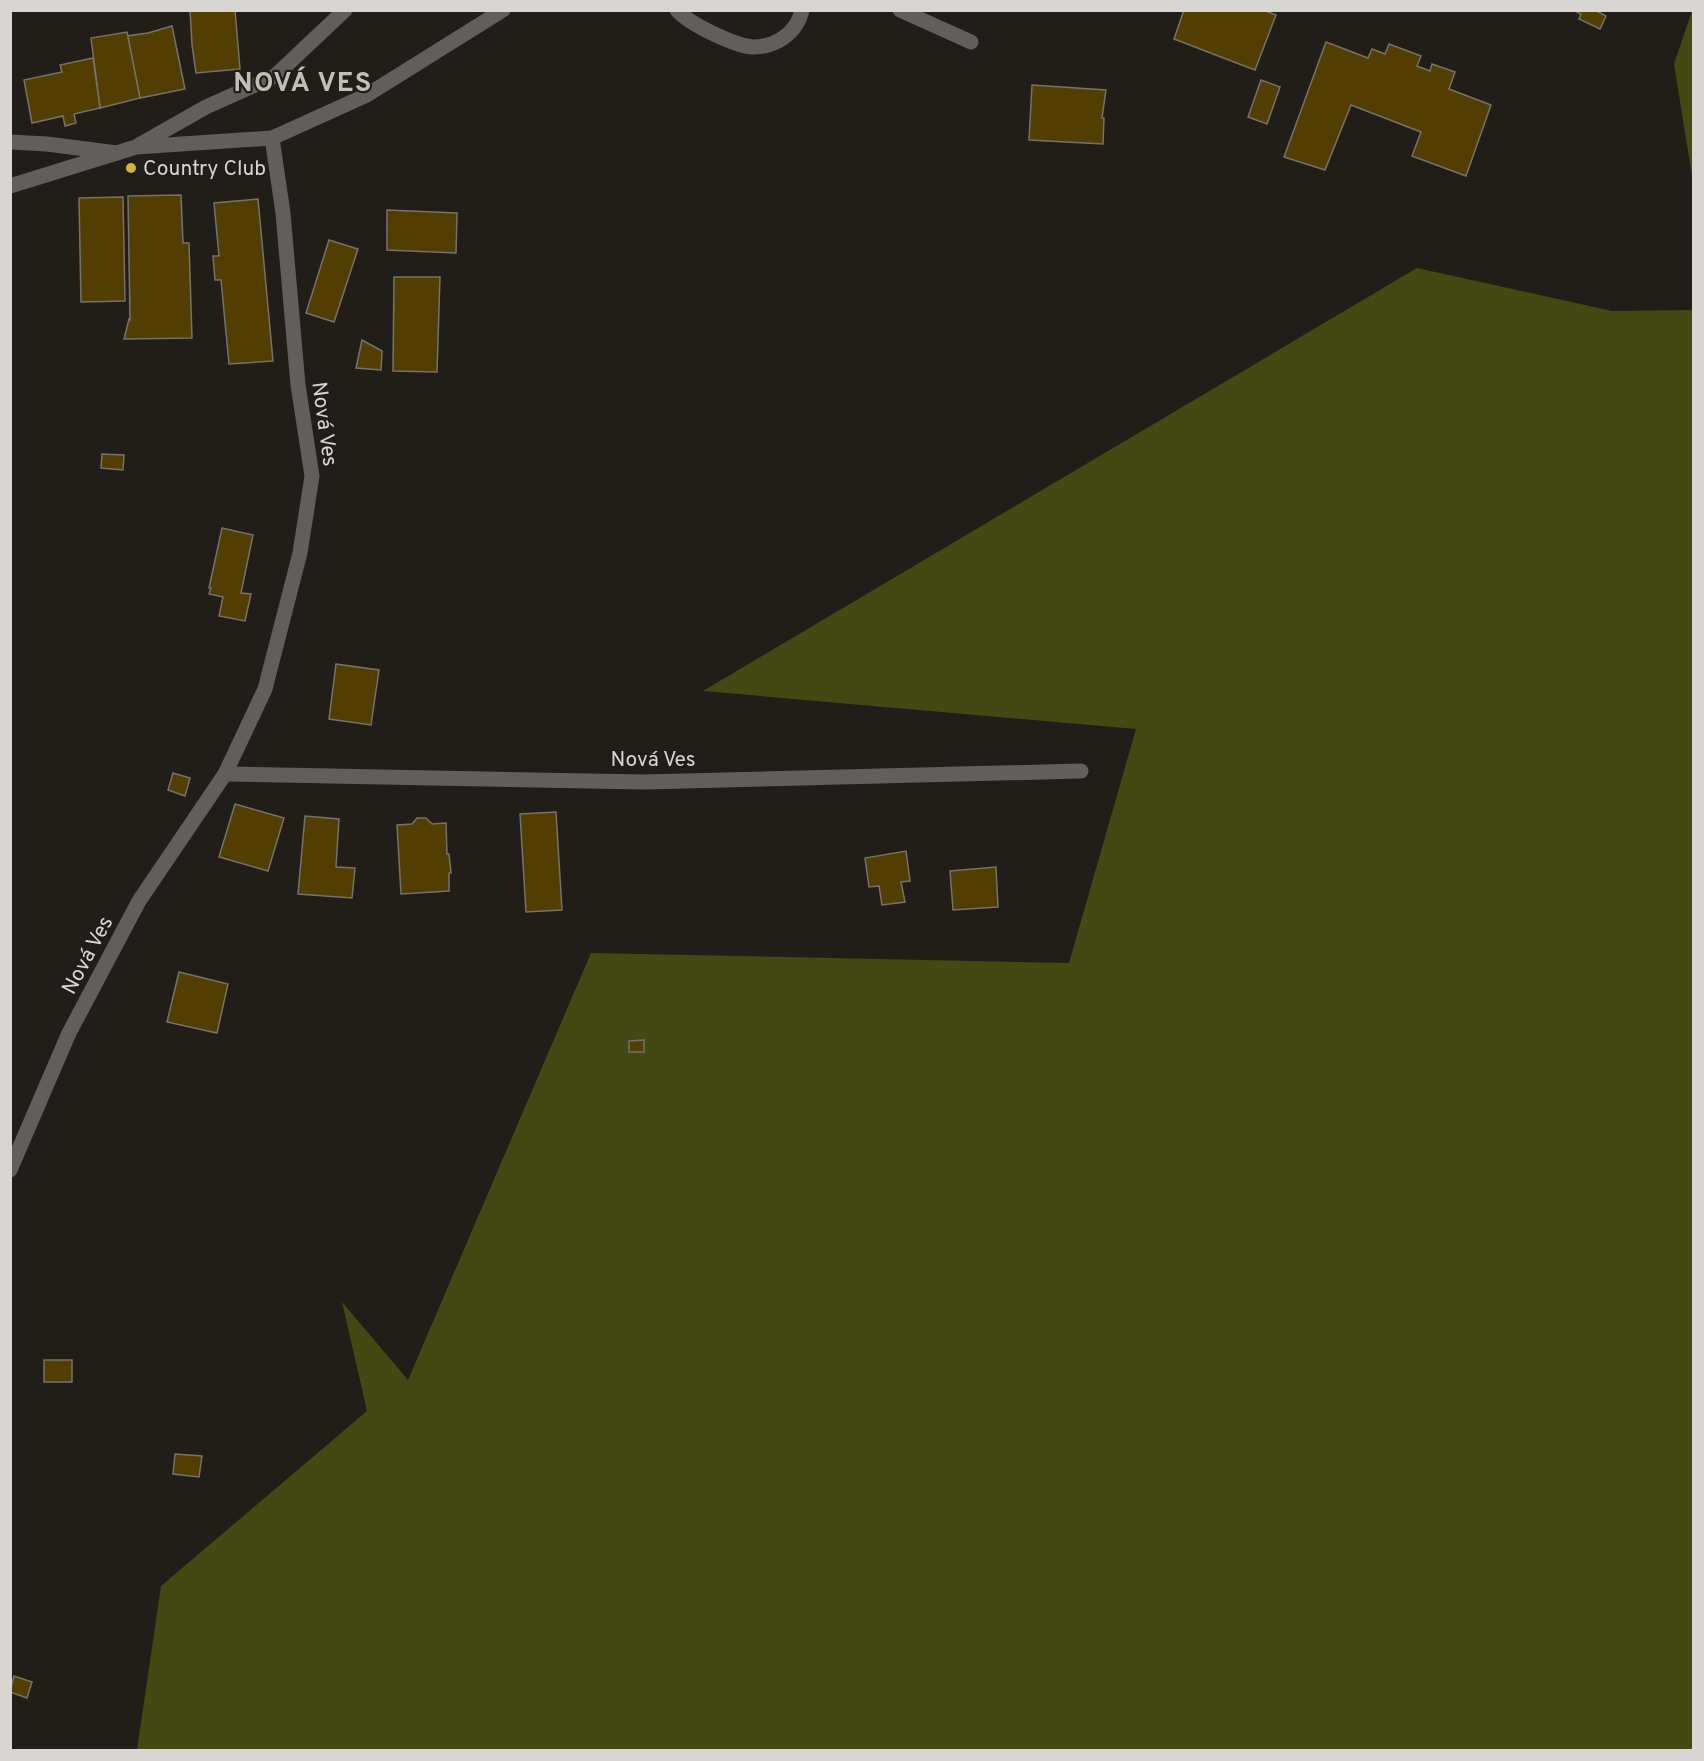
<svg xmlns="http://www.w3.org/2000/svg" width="1704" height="1761" viewBox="0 0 1704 1761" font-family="Overpass,sans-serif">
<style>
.forest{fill:#434912}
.building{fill:#533e01;stroke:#75726c;stroke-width:1.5}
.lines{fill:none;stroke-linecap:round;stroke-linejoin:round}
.service{stroke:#615e5c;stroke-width:15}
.minor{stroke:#615e5c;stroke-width:15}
.poi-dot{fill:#d5b534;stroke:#211e19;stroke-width:2}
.labels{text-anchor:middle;stroke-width:4.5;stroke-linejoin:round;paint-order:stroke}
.poi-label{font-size:21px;fill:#d7d6d2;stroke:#211e19;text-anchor:start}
.street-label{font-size:21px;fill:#d7d6d2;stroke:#211e19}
.district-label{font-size:27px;font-weight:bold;letter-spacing:1.5px;fill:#c2bfb8;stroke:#211e19}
</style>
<rect width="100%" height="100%" fill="#211e19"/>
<g class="forest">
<path d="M1692 11H1694L1693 182 1674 64Z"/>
<path d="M1417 268 1612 311 1693 310V1750H137L161 1586 367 1411 342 1302 408 1380 591 953 1069 963 1136 729 703 691Z"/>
</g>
<g class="building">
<path d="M190 10H235L240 69 196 73 192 45Z"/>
<path d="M1184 10H1263L1276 15 1255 70 1174 39Z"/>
<path d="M1573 10H1595L1606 16 1600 29 1579 19 1581 14Z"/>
<path d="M172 26 185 89 140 98 127 36 148 33Z"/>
<path d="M127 32 140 98 100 108 91 38Z"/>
<path d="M1326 42 1368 58 1372 49 1385 54 1389 44 1421 56 1417 66 1430 71 1432 64 1455 72 1449 89 1491 105 1466 176 1412 156 1421 132 1351 105 1325 170 1284 157Z"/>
<path d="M93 58 100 108 74 114 76 123 65 126 63 116 32 123 24 80 62 72 60 65Z"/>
<path d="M1261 80 1280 87 1267 124 1248 117Z"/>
<path d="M1032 85 1106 90 1102 118H1104L1103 144 1029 140Z"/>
<path d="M181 195 183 243H189L192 338 124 339 129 319 130 320 128 196Z"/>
<path d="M123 197 125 301 81 302 79 198Z"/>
<path d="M258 199 273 361 229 364 221 280H215L213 256H219L214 203Z"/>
<path d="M387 210 457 213 456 253 387 250Z"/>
<path d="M329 240 358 249 334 322 306 313Z"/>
<path d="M394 277H440L437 372 393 371Z"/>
<path d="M362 340 382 351 381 370 356 368Z"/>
<path d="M102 454 124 455 123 470 101 468Z"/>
<path d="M222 528 253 535 241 593 251 594 245 621 219 616 223 597 209 594 211 588H209Z"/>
<path d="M336 664 379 670 371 725 329 719Z"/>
<path d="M173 773 190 778 185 796 168 790Z"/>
<path d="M235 804 284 818 268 871 219 857Z"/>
<path d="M556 812 562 910 526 912 520 814Z"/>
<path d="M305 816 339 819 336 867 355 868 352 898 298 894Z"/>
<path d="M417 818H426L432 824 446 823 447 854H449L451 873H449V891L401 894 397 825 412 824Z"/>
<path d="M906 851 910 881 901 882 905 902 882 905 879 886 869 887 865 858Z"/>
<path d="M996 867 998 907 953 910 950 871Z"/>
<path d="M179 972 228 984 217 1033 167 1022Z"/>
<path d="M644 1040V1052H629V1041Z"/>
<rect x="44" y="1360" width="28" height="22"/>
<path d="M175 1454 202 1456 199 1477 173 1474Z"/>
<path d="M14 1676 32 1682 27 1698 10 1692Z"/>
</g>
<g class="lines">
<g class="service">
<path d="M677 10C689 24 735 46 753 47 776 47 797 33 802 10"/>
<path d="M900 10 971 42"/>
<path d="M10 142 47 144 117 153"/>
</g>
<g class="minor">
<path d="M139 145 206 107 275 76 345 10"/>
<path d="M10 186 136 147 272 138 367 95 503 10"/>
<path d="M225 774 644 782 1081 771"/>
<path d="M10 1170 69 1033 139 901 225 774 265 689 300 553 312 476 298 385 283 213 272 138"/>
</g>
</g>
<circle class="poi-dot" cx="131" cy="168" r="6"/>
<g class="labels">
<g class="poi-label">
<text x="143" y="175">Country Club</text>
</g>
<g class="street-label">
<text transform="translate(325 424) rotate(82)" y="7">Nová Ves</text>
<text x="653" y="766">Nová Ves</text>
<text transform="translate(87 955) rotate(-62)" y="7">Nová Ves</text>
</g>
<g class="district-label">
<text x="303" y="91">NOVÁ VES</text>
</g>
</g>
<rect width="1704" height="1761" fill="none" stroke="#d7d6d2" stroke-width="24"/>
</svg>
